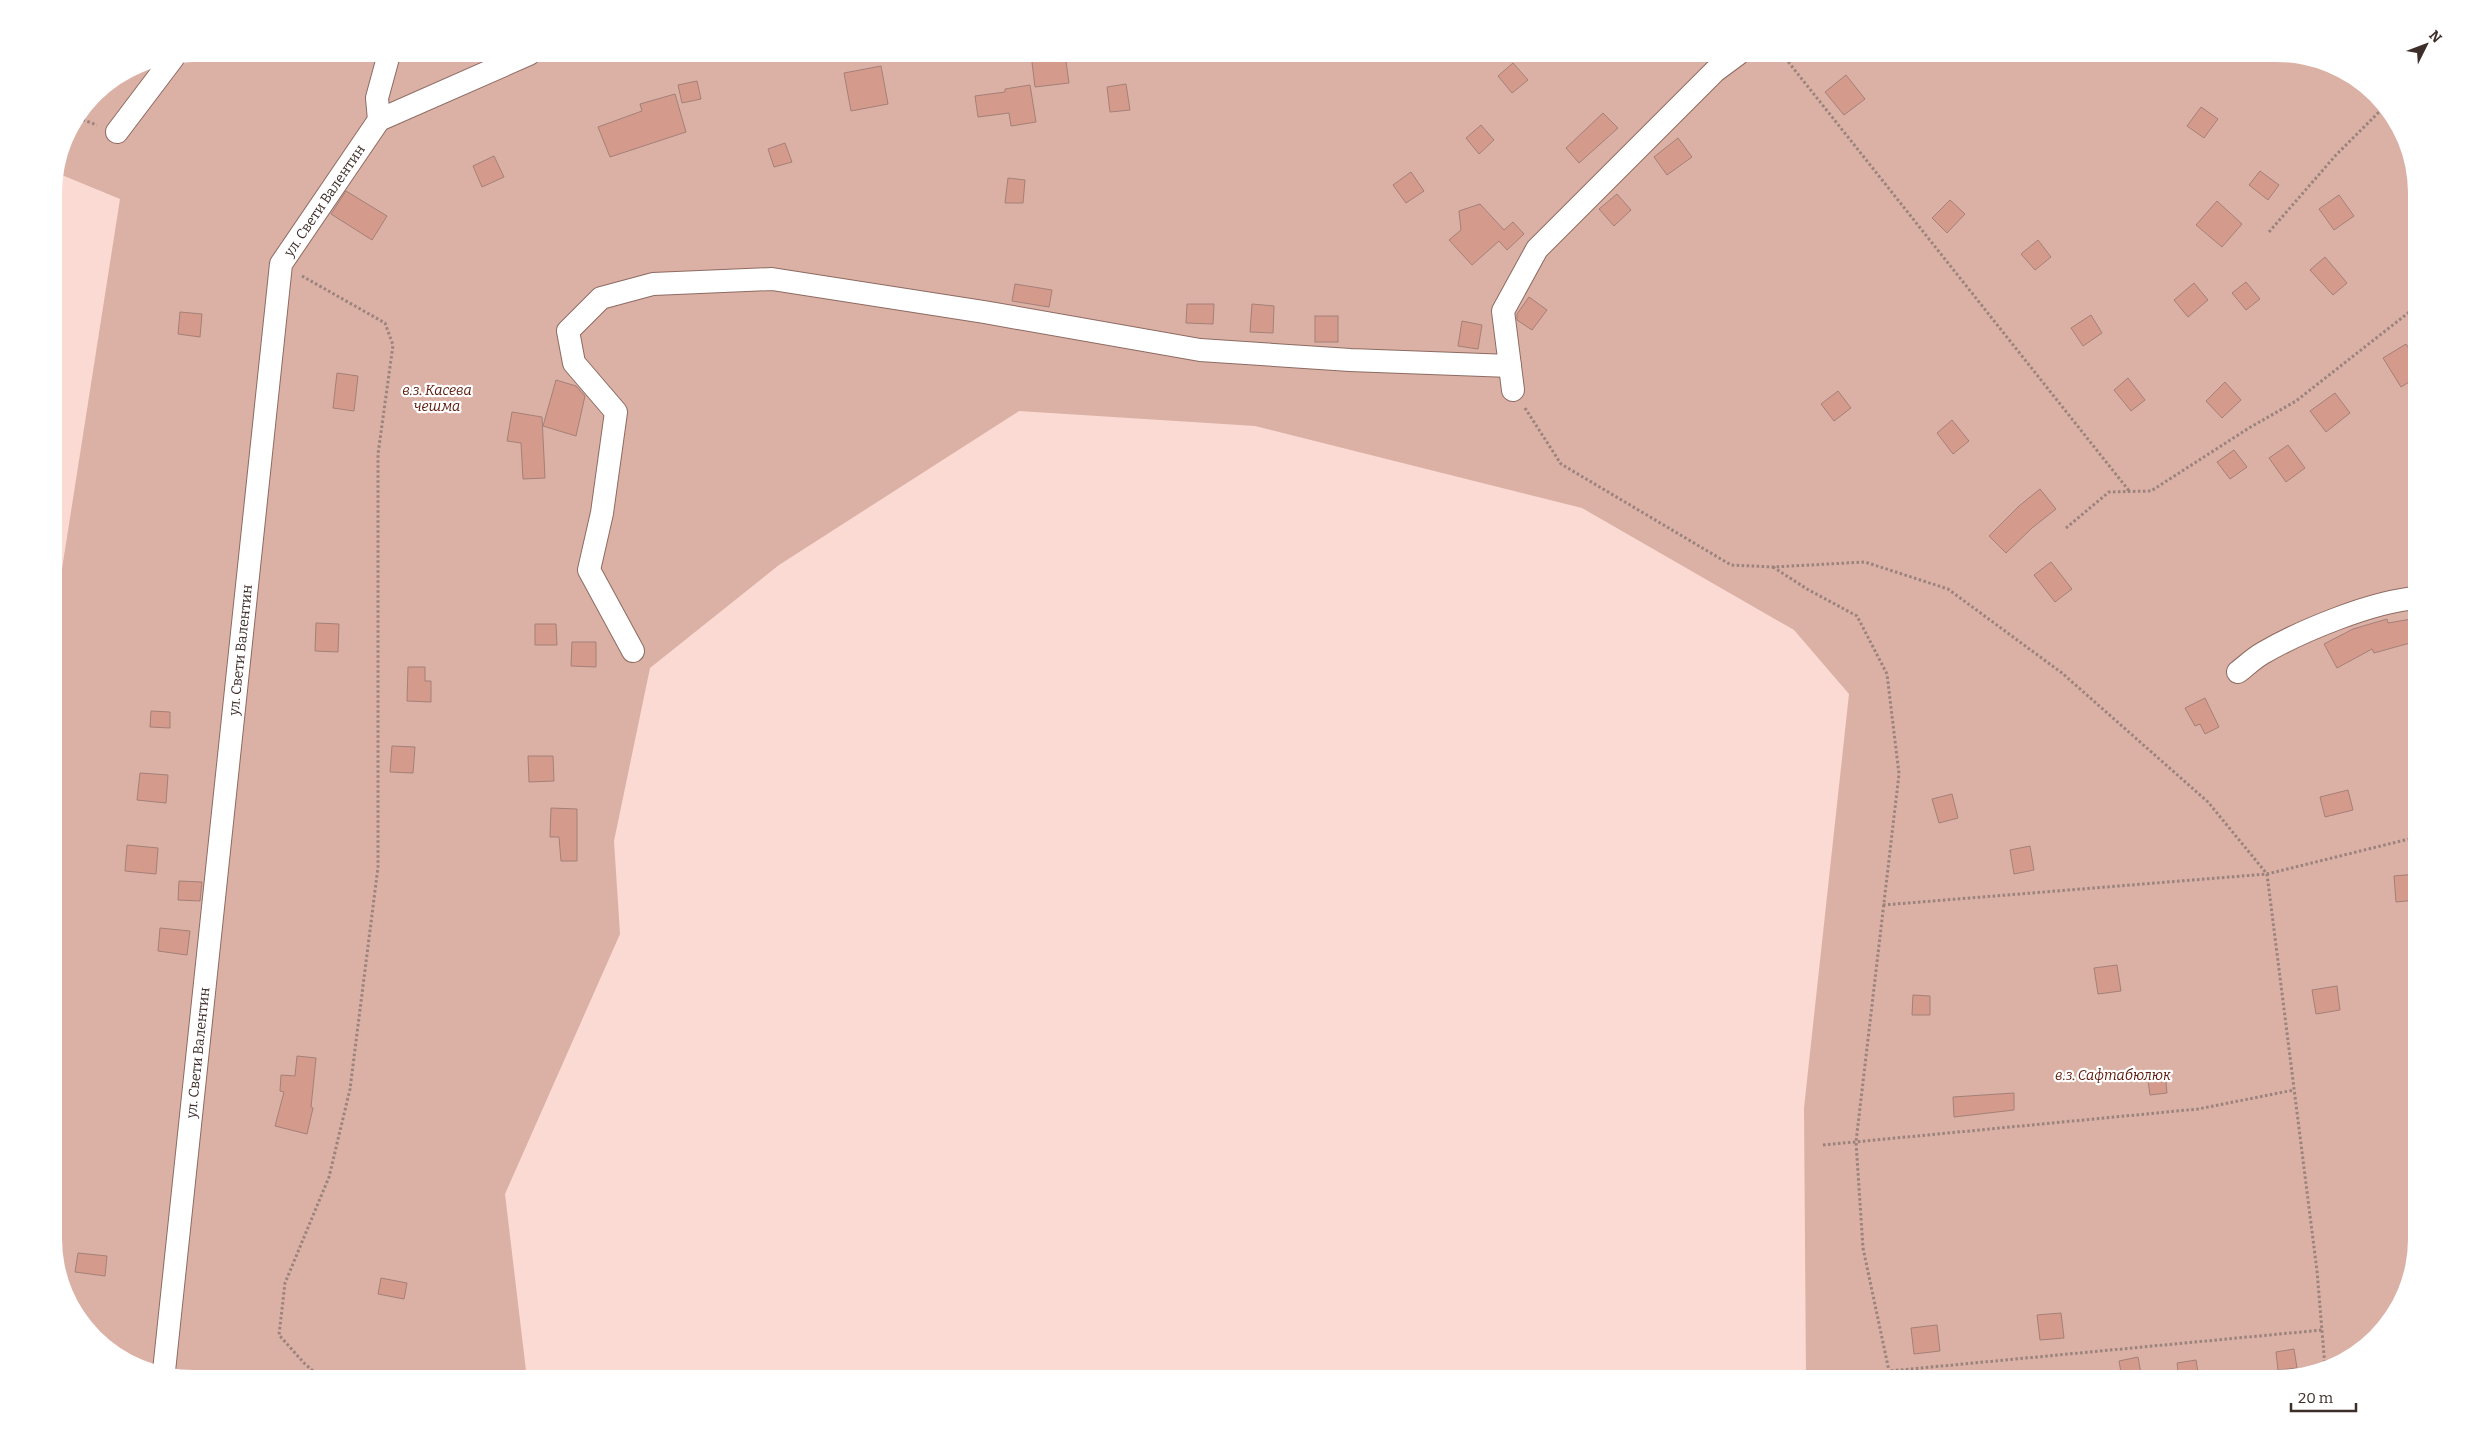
<svg xmlns="http://www.w3.org/2000/svg" width="2471" height="1433" viewBox="0 0 2471 1433" font-family="Bitter,serif">
<style>
.green{fill:#dbb0a5}
.building{fill:#d49b8d;stroke:#a48078}
.lines{fill:none;stroke-linecap:round;stroke-linejoin:round}
.minor-casing{stroke:#8d6b62;stroke-width:24}
.path{stroke:#9a837d;stroke-width:3;stroke-dasharray:2.5 2.5;stroke-linecap:butt}
.minor{stroke:#fff;stroke-width:22}
.labels{text-anchor:middle;stroke-width:4.5;stroke-linejoin:round;paint-order:stroke}
.street-label{font-size:14px;fill:#3d2e2a;stroke:#fff}
.park-label{font-size:14px;font-style:italic;fill:#5b1708;stroke:#fff}
</style>
<rect width="100%" height="100%" fill="#fadad2"/>
<path class="green" d="M193 54H2278L2347 72 2394 116 2417 184V1240L2399 1309 2348 1360 2278 1379H1806L1804 1108 1849 694 1794 630 1582 508 1255 426 1019 411 779 565 650 668 614 841 620 934 505 1194 527 1379H193L124 1361 73 1310 54 1249V620L120 199 57 173 68 132 95 94 140 64Z"/>
<g class="building">
<path d="M1031 54H1065L1069 83 1035 87Z"/>
<path d="M1513 63 1528 80 1512 93 1498 76Z"/>
<path d="M881 66 888 104 851 111 844 73Z"/>
<path d="M1846 75 1865 99 1844 115 1825 92Z"/>
<path d="M697 81 701 99 682 103 678 85Z"/>
<path d="M1126 84 1130 110 1110 112 1107 87Z"/>
<path d="M1030 85 1036 122 1011 126 1009 113 978 117 975 96 1005 92V89Z"/>
<path d="M675 94 686 132 610 157 598 127 642 111 640 104Z"/>
<path d="M2201 107 2218 119 2204 138 2187 126Z"/>
<path d="M1603 113 1618 128 1579 163 1566 148Z"/>
<path d="M1481 125 1494 140 1479 154 1466 138Z"/>
<path d="M1678 138 1692 157 1667 175 1654 157Z"/>
<path d="M785 143 792 162 774 167 768 149Z"/>
<path d="M494 156 504 177 482 187 473 166Z"/>
<path d="M2260 171 2279 185 2268 200 2249 185Z"/>
<path d="M1411 172 1424 191 1406 203 1393 185Z"/>
<path d="M1008 178 1025 180 1023 203H1005Z"/>
<path d="M346 191 387 216 372 240 331 214Z"/>
<path d="M1617 194 1631 210 1614 226 1599 209Z"/>
<path d="M2339 195 2354 216 2334 230 2319 209Z"/>
<path d="M1950 200 1965 214 1947 233 1932 218Z"/>
<path d="M2217 201 2242 224 2222 247 2196 225Z"/>
<path d="M1480 204 1504 230 1513 222 1524 234 1507 250 1499 241 1472 265 1449 240 1461 230 1459 211Z"/>
<path d="M2038 240 2051 257 2035 270 2021 254Z"/>
<path d="M2325 257 2347 283 2333 295 2310 270Z"/>
<path d="M2246 282 2260 299 2246 310 2232 293Z"/>
<path d="M2194 283 2208 300 2188 317 2174 300Z"/>
<path d="M1015 284 1052 290 1049 307 1012 301Z"/>
<path d="M1529 297 1547 310 1532 330 1517 320V314Z"/>
<path d="M1187 304H1214L1213 324 1186 323Z"/>
<path d="M1252 304 1274 306 1273 333 1250 332Z"/>
<path d="M180 312 202 314 200 337 178 334Z"/>
<path d="M2091 315 2102 333 2083 346 2071 328Z"/>
<rect x="1315" y="316" width="23" height="26"/>
<path d="M1462 321 1482 325 1478 349 1458 346Z"/>
<path d="M2406 344 2417 360V377L2401 387 2383 358Z"/>
<path d="M337 373 358 376 354 411 333 408Z"/>
<path d="M2128 378 2145 400 2131 411 2114 390Z"/>
<path d="M556 380 576 386 585 396 576 436 543 426Z"/>
<path d="M2225 382 2241 400 2222 418 2206 401Z"/>
<path d="M1838 391 1851 408 1834 421 1821 404Z"/>
<path d="M2335 393 2350 413 2326 432 2310 411Z"/>
<path d="M512 412 542 417 545 478 523 479 521 443 507 441Z"/>
<path d="M1952 420 1969 441 1953 454 1937 433Z"/>
<path d="M2288 445 2305 468 2286 482 2269 458Z"/>
<path d="M2234 450 2247 467 2230 479 2217 462Z"/>
<path d="M2040 489 2056 509 2032 528 2006 553 1989 536 2019 506Z"/>
<path d="M2051 562 2072 589 2055 602 2034 575Z"/>
<path d="M2417 618V641L2374 653 2372 649 2337 668 2324 644 2353 629 2387 619 2388 623Z"/>
<path d="M316 623 339 624 338 652 315 651Z"/>
<path d="M535 624H556L557 645H535Z"/>
<path d="M572 642H596V667L571 666Z"/>
<path d="M408 667H425V681H431V702L407 701Z"/>
<path d="M2205 698 2219 727 2205 734 2200 724 2195 726 2185 708Z"/>
<path d="M151 711 170 712V728L150 727Z"/>
<path d="M392 746 415 747 413 773 390 772Z"/>
<path d="M528 756H553L554 781 529 782Z"/>
<path d="M140 773 168 775 166 803 137 800Z"/>
<path d="M2348 790 2353 810 2325 817 2320 797Z"/>
<path d="M1952 794 1958 818 1939 823 1932 799Z"/>
<path d="M551 808 577 809V861H561L559 837H550Z"/>
<path d="M127 845 158 848 156 874 125 871Z"/>
<path d="M2030 846 2034 870 2014 874 2010 850Z"/>
<path d="M2417 874V900L2396 902 2394 876Z"/>
<path d="M179 881 202 882 200 901 178 900Z"/>
<path d="M160 928 190 931 187 955 158 951Z"/>
<path d="M2117 965 2121 991 2098 994 2094 968Z"/>
<path d="M2337 986 2340 1010 2316 1014 2312 990Z"/>
<path d="M1913 995 1930 996V1015H1912Z"/>
<path d="M297 1056 316 1058 311 1107 313 1108 307 1134 275 1126 284 1092 280 1091 281 1075 295 1076Z"/>
<path d="M2165 1072 2167 1093 2150 1095 2147 1073Z"/>
<path d="M2014 1093V1110L1954 1117 1953 1097Z"/>
<path d="M78 1253 107 1256 105 1276 75 1272Z"/>
<path d="M381 1278 407 1283 404 1299 378 1294Z"/>
<path d="M2061 1313 2064 1338 2040 1340 2037 1315Z"/>
<path d="M1937 1325 1940 1351 1914 1354 1911 1328Z"/>
<path d="M2294 1349 2297 1368 2278 1370 2276 1352Z"/>
<path d="M2138 1357 2141 1374 2122 1378 2119 1361Z"/>
<path d="M2196 1360 2199 1379H2179L2177 1363Z"/>
</g>
<g class="lines">
<defs>
<g id="minor">
<path d="M379 120 377 98 389 54"/>
<path d="M117 132 173 58"/>
<path d="M1513 390 1503 311 1537 249 1715 71 1738 54"/>
<path d="M633 651 589 570 602 513 616 412 574 363 568 331 601 298 653 284 772 279 984 312 1200 350 1350 360 1510 366"/>
<path d="M2238 672C2246 666 2254 658 2263 653 2301 631 2373 601 2417 598"/>
<path id="s1" d="M164 1371 281 264 379 120 529 54"/>
</g>
</defs>
<use href="#minor" class="minor-casing"/>
<g class="path">
<path d="M1782 54 2130 492"/>
<path d="M78 118 97 125"/>
<path d="M2269 232 2336 155 2384 107"/>
<path d="M302 276 385 323 393 345 378 454V867L350 1089 329 1177 285 1283 279 1335 304 1363 322 1379"/>
<path d="M1525 408 1561 464 1731 565 1773 567 1865 562 1948 589 2062 673 2208 802 2267 874 2417 837"/>
<path d="M2066 528 2109 492 2151 491 2249 428 2296 401 2417 306"/>
<path d="M1773 567 1807 589 1857 616 1887 674 1899 774 1856 1142 1863 1248 1889 1371"/>
<path d="M1883 905 2267 874 2317 1271 2325 1367"/>
<path d="M1823 1145 2198 1109 2294 1090"/>
<path d="M1890 1379 1889 1371 2322 1330"/>
</g>
<use href="#minor" class="minor"/>
</g>
<g class="labels">
<g class="street-label">
<text dy="5" stroke="none"><textPath href="#s1" startOffset="1190">ул. Свети Валентин</textPath></text>
<text dy="5" stroke="none"><textPath href="#s1" startOffset="725">ул. Свети Валентин</textPath></text>
<text dy="5" stroke="none"><textPath href="#s1" startOffset="320">ул. Свети Валентин</textPath></text>
</g>
<g class="park-label">
<text x="437" y="395">в.з. Касева<tspan x="437" dy="16">чешма</tspan></text>
<text x="2113" y="1080">в.з. Сафтабюлюк</text>
</g>
</g>
<path d="M0 0H2471V1433H0ZM193 62H2277A131 131 0 0 1 2408 193V1239A131 131 0 0 1 2277 1370H193A131 131 0 0 1 62 1239V193A131 131 0 0 1 193 62Z" fill="#fff" fill-rule="evenodd"/>
<g transform="translate(2426 45) rotate(48)" stroke="#ffffff" stroke-width="4" paint-order="stroke">
<path d="M0-4L9 19L0 12L-9 19Z" fill="#3d2e2a"/>
<text y="-8" font-size="14" font-weight="bold" text-anchor="middle" fill="#3d2e2a">N</text>
</g>
<path d="M2291 1403v8h65v-8" fill="none" stroke="#3d2e2a" stroke-width="2.5"/>
<text x="2298" y="1403" font-size="15" fill="#3d2e2a" stroke="#ffffff" stroke-width="4" paint-order="stroke">20 m</text>
</svg>
